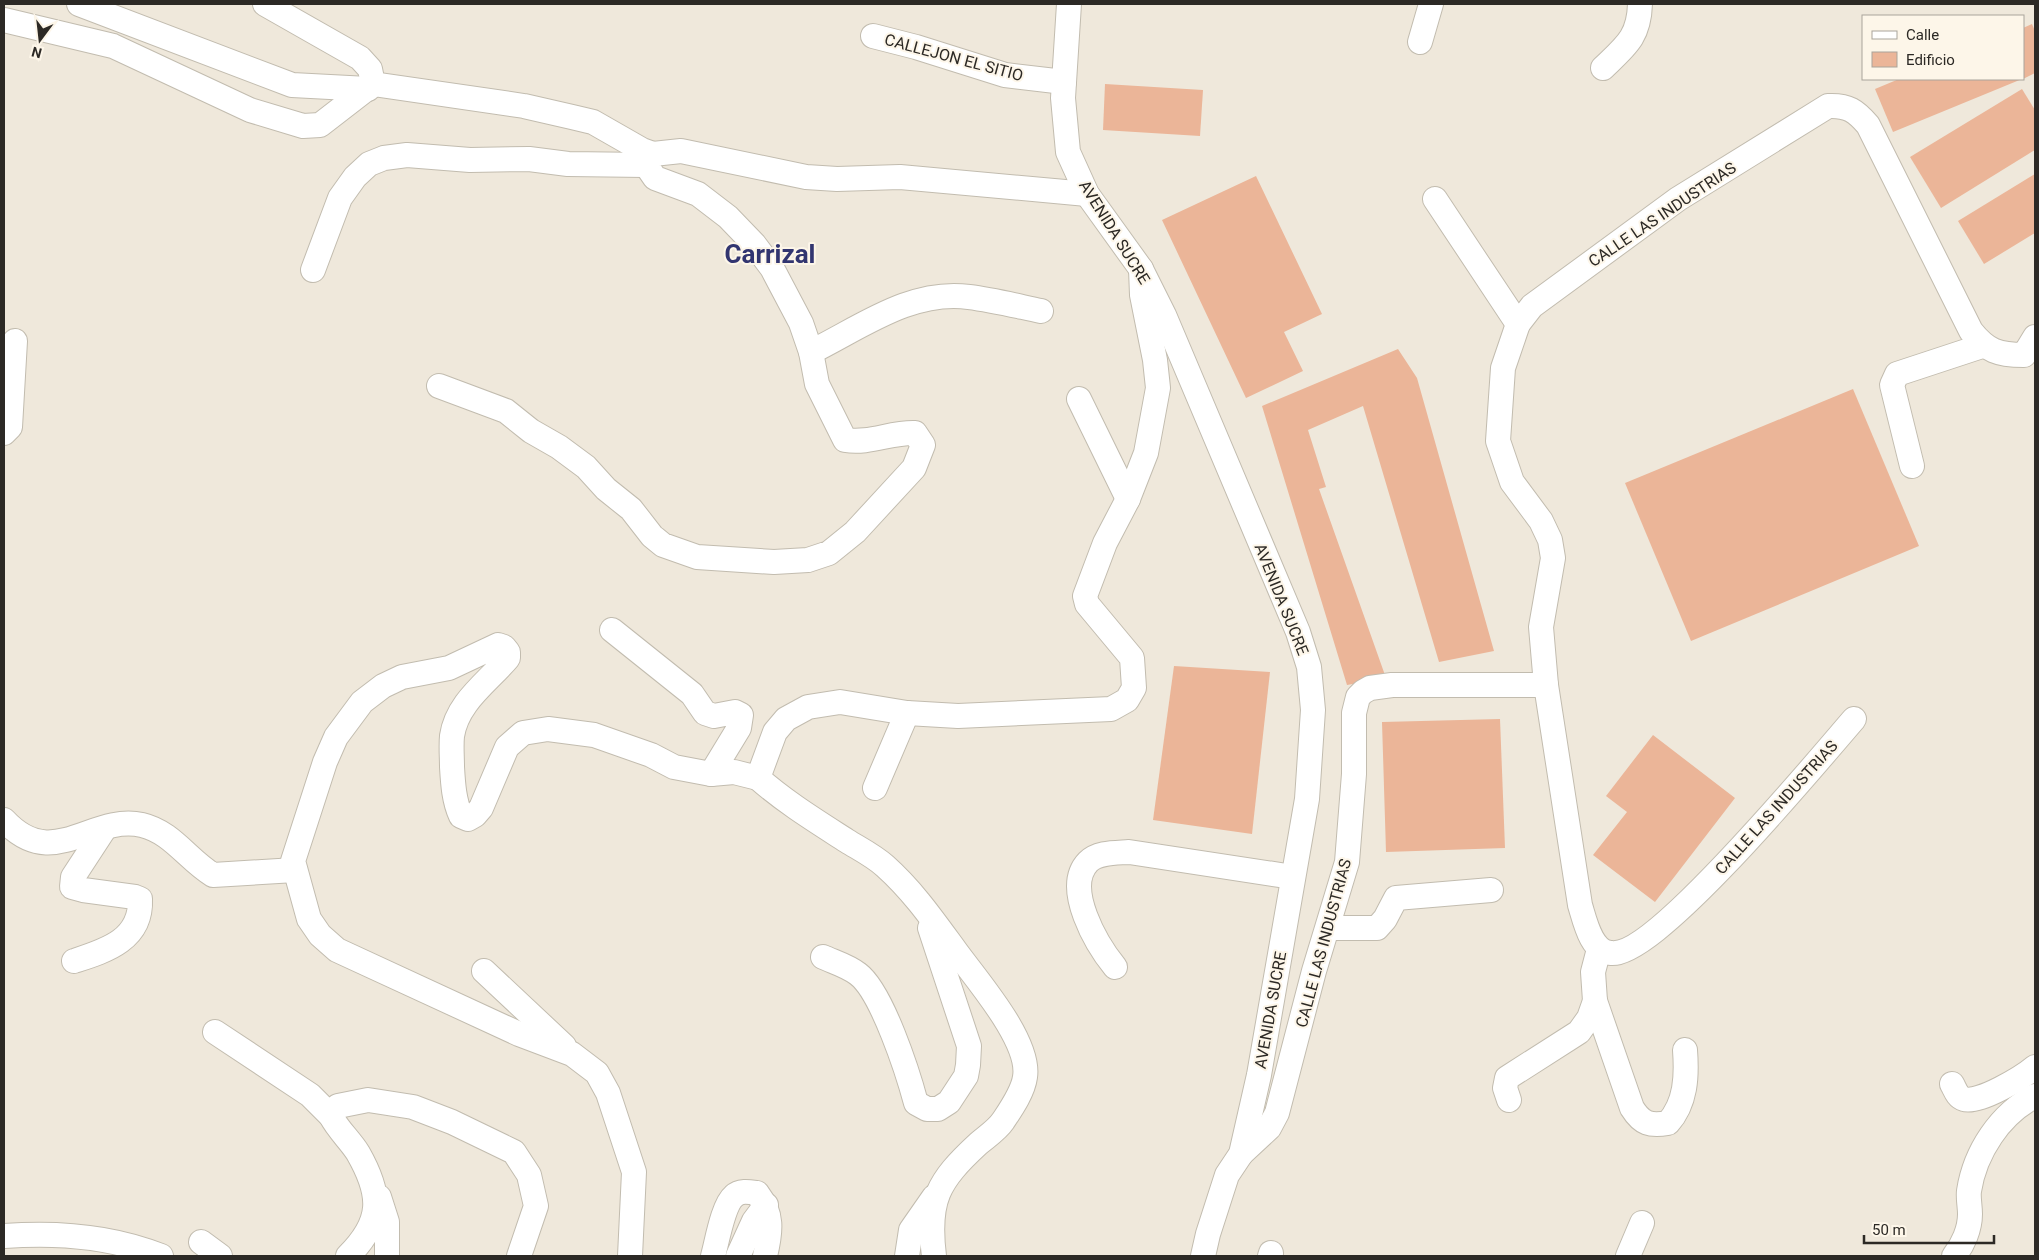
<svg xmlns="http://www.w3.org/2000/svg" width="2039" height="1260" viewBox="0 0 2039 1260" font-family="Roboto,sans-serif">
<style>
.building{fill:#ebb598}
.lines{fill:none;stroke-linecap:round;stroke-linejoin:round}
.minor-casing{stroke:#c2bcaf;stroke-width:26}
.minor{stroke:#fff;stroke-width:24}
.labels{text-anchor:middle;stroke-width:4;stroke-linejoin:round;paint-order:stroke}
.street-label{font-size:16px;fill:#2c2925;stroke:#fdf6e9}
.town-label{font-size:26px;font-weight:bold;fill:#323570;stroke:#fdf6e9}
</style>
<rect width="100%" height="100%" fill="#efe8db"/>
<g class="building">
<path d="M2032 24 2035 31V73L2023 79V28Z"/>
<path d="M1899 79H2022L1893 132 1875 89Z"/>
<path d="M1105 84 1203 90 1200 136 1103 130Z"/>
<path d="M2022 89 2035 110V150L1941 208 1910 157Z"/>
<path d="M2035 174V233L1984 264 1958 221Z"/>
<path d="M1256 176 1322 314 1284 332 1303 371 1246 398 1162 220Z"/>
<path d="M1398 349 1417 378 1494 651 1439 662 1363 406 1308 430 1326 487 1319 489 1386 678 1347 685 1262 406Z"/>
<path d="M1853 389 1919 546 1691 641 1625 483Z"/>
<path d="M1174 666 1270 672 1252 834 1153 820Z"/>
<path d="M1500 719 1505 848 1386 852 1382 722Z"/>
<path d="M1653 735 1735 798 1655 902 1593 855 1627 812 1606 796Z"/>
</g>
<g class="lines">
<defs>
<g id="minor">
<path d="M79 4 292 85 368 89"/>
<path d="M265 4 360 58 370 69 373 84"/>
<path d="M1069 4 1063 98 1068 152 1087 194 1141 269 1164 315 1298 632 1309 667 1313 710 1307 799 1259 1075 1241 1154 1227 1175 1208 1234 1203 1256"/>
<path d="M4 20 113 46 250 110 303 126 320 125 373 84 524 106 572 117 593 122 642 150 653 154"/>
<path d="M873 36 916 47 1005 75 1064 82"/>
<path d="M1420 42 1431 4"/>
<path d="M1603 68C1626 46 1639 37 1640 4"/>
<path d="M1435 199 1518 324"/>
<path d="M313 270 340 198 355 177 369 164 384 158 407 155 470 160 529 159 568 164 646 165"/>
<path d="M811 352C860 328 911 289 969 297 993 300 1017 306 1041 311"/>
<path d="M439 386 506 411 531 431 559 447 586 467 606 489 631 509 652 536 663 545 697 557 774 562 808 560 829 553 855 532 914 468 923 445 915 433C891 432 870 444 845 440L817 384 811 352 801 323 772 268 754 244 728 217 698 194 655 178 646 165 653 154 681 151 806 177 837 179 900 177 1087 194"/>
<path d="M1079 399 1128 499"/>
<path d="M4 433 10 427 15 341"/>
<path d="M1912 466 1892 385 1897 374 1982 346"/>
<path d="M612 630 692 694 705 713 714 716 735 712 741 715 739 728 711 774"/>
<path d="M1546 685 1580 905C1585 921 1591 952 1611 953 1655 958 1820 758 1854 719"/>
<path d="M875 788 907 713"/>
<path d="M4 820C53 873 90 814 142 825 172 832 188 860 213 875L295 870"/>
<path d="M1329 928H1377L1385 919 1396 898 1491 890"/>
<path d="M1599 949 1593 972 1595 1001 1632 1108C1642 1124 1650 1126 1668 1123 1686 1103 1687 1076 1685 1050"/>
<path d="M823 957C834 962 848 966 858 974 882 992 908 1073 916 1103L927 1109H938L949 1102 966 1076 968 1065 969 1046 930 928"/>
<path d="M74 961C105 951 142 940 140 899L135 897 83 890 72 887 73 877 105 828"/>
<path d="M1115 967C1097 945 1063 888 1088 862 1098 852 1116 853 1129 852L1293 877"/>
<path d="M484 971 564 1046"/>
<path d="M215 1032 310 1095 331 1116"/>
<path d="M1952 1084C1955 1089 1957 1097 1964 1099 1979 1104 2023 1077 2035 1067"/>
<path d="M1509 1100 1505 1088 1507 1078 1579 1032 1589 1018 1595 1001"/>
<path d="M1241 1154 1269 1128 1277 1113 1314 971 1347 862 1354 774V713L1358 697 1363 692 1370 688 1392 685H1546L1541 627 1553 558 1550 540 1541 521 1512 482 1498 441 1503 368 1518 324 1532 306 1678 199 1828 106C1848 105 1856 111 1868 125L1971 331C1987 351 1998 355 2024 355L2035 337"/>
<path d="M379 1197 387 1222V1256"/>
<path d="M4 1236C57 1232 111 1236 161 1256"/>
<path d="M201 1242 220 1256"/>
<path d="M348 1256C383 1221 382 1195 358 1153 350 1140 338 1130 331 1116L338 1106 368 1100 413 1107 452 1122 514 1152 529 1175 536 1206 519 1256"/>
<path d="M630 1256 634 1172 608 1093 597 1073 572 1054 519 1034 337 950 320 935 309 919 293 861 325 762 336 737 362 702 383 686 402 677 449 668 498 645 504 647 508 652V658C488 682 457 702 452 736 451 746 452 757 452 767 453 784 454 801 461 816L468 819 475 815 481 808 507 747 523 733 548 729 594 735 651 755 674 767 711 774 734 772 758 778"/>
<path d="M713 1256C717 1242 723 1205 734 1196 740 1190 750 1192 757 1193 773 1214 771 1231 765 1256"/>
<path d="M738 1256 754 1221 766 1205"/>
<path d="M907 1256 911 1230 934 1197"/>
<path d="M934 1256C927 1200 938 1181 978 1144 986 1137 997 1130 1003 1121 1011 1109 1023 1092 1025 1077 1031 1041 975 978 955 950 933 920 913 891 885 866 874 856 860 849 847 841 816 821 785 802 758 778L775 732 786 719 808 707 840 702 907 713 958 716 1111 709 1127 700 1134 688 1132 658 1087 604 1085 596 1105 543 1128 499 1146 453 1158 388 1155 360 1142 295 1141 269"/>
<path d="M1270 1256 1271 1253"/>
<path d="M1628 1256 1642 1223"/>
<path d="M1954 1256C1963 1245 1970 1229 1970 1214 1970 1206 1968 1198 1969 1191 1975 1152 2000 1114 2035 1096"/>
</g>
</defs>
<use href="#minor" class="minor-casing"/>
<use href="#minor" class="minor"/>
</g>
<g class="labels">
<g class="street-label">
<text transform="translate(954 57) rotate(15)" y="6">CALLEJON EL SITIO</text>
<text transform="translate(1662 214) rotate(-34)" y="6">CALLE LAS INDUSTRIAS</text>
<text transform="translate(1115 232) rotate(58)" y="6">AVENIDA SUCRE</text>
<text transform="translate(1282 599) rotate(68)" y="6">AVENIDA SUCRE</text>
<text transform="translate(1776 807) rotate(-48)" y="6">CALLE LAS INDUSTRIAS</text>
<text transform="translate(1323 943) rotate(-75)" y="6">CALLE LAS INDUSTRIAS</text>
<text transform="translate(1270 1010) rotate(-80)" y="6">AVENIDA SUCRE</text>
</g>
<g class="town-label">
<text x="770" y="263">Carrizal</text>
</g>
</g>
<rect width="2039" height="1260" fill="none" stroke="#2c2925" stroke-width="10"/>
<rect x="1862" y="15" width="162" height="65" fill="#fdf6e9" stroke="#a9a49b"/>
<rect x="1872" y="31" width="25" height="8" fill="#ffffff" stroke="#a9a49b"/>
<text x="1906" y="40" font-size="15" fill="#2c2925">Calle</text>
<rect x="1872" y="52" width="25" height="15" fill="#ebb598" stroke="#a9a49b"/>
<text x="1906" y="65" font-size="15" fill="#2c2925">Edificio</text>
<g transform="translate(40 40) rotate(195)" stroke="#fdf6e9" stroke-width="4" paint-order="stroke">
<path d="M0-4L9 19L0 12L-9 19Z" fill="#2c2925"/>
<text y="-8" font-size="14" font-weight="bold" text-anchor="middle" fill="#2c2925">N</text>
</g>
<path d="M1864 1235v8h130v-8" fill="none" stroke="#2c2925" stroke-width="2.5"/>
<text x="1872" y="1235" font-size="15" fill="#2c2925" stroke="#fdf6e9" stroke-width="4" paint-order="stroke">50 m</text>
</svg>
